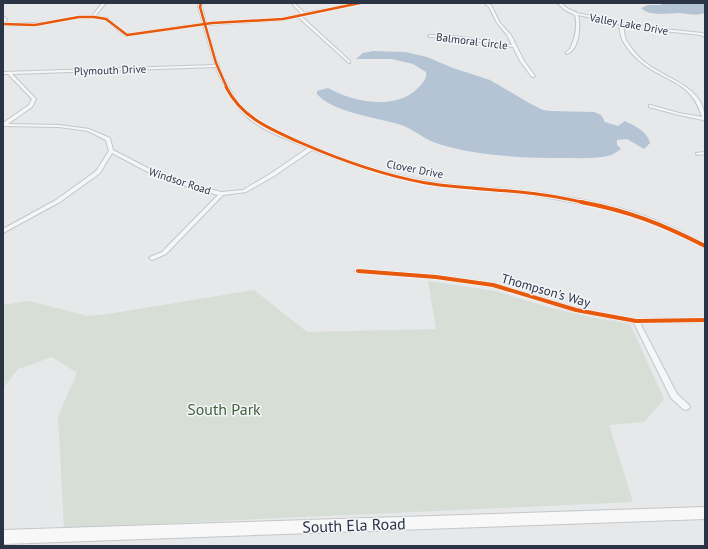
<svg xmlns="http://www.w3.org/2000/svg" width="708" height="549" viewBox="0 0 708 549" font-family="'PT Sans',sans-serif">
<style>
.green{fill:#d6ded6}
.water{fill:#b4c4d5}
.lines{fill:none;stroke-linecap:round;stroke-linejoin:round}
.minor-casing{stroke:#c4c6c8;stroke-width:2}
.secondary-casing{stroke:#c4c6c8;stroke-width:2}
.minor{fill:#f5f6f7;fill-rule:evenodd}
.secondary{fill:#f8f8f8;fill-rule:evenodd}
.cycleway-far2-casing{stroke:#f4f6f9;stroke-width:4}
.cycleway-far1-casing{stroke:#f4f6f9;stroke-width:5}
.cycleway-casing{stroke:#f4f6f9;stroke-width:6}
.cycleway-far2{stroke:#e8590c;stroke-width:2.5}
.cycleway-far1{stroke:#e8590c;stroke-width:3}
.cycleway{stroke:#e8590c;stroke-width:4}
.labels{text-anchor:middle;stroke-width:3;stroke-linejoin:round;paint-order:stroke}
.far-street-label{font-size:11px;fill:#2b3445;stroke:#f4f6f9}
.street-label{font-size:13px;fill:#2b3445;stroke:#f4f6f9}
.near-park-label{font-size:16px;fill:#3f6138;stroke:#f4f6f9}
.near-street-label{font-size:16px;fill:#2b3445;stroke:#f4f6f9}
</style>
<rect width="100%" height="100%" fill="#e6e8ea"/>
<path class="green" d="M428 281 495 291 551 308 594 318 630 324 664 399 644 422 609 425 633 502 64 528 58 416 77 373 52 357 18 369 3 388V305L29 301 88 316 108 314 254 290 307 332 436 329Z"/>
<g class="water">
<path d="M663 3H705V13C696 16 689 14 679 13 668 13 650 17 641 8L648 5H662L661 4Z"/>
<path d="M373 51 405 52 427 57 453 68 490 80 531 104 543 110 552 111 594 112 601 115 605 122 618 126 625 121C635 126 647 131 650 143L644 149 627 139 617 140V145L621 149C617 152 612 155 608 156 593 159 577 158 563 158 524 158 476 156 439 144 424 140 413 128 398 124 377 118 332 112 317 94V91L328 88C353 102 396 111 418 88 423 83 427 79 426 72L413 64 392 59H356L363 53Z"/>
</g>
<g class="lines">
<defs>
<g id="minor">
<path d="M102 3H106L95 16 107 18 121 30 127 34 203 23 198 7 199 3H203L202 7 206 23 283 18 302 14 293 5 294 3 305 13 356 3H362L301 16 350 61V63H349L298 17 283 20 206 25C215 55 223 88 246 111 260 126 282 133 301 141 341 159 384 174 427 181 465 188 504 187 542 193 573 198 606 203 636 213 660 221 683 232 705 244V248L656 224 619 211 533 195 441 186 411 181 359 167 312 150 274 176 246 192 223 195 166 254 152 260 149 258 150 257 162 252 218 195 161 179 112 153 100 173 96 176 60 202 3 233V229L56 200 92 174 96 171 109 151 106 140 88 131 59 127 3 126V123L29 105 32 99 8 74H3V72L215 65 203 25 127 36C117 32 111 21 102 19 80 14 58 23 37 25 26 27 14 25 3 25V16L7 19 5 23C19 23 32 24 46 22 61 20 76 15 92 16ZM216 67C223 85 232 104 247 117 264 132 288 139 308 148L270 174 243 190 221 192 165 177 113 150 110 138 89 129 59 125 8 124 32 107 36 99 12 74Z"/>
<path d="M484 3H488L491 5 500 23 511 35 524 61 535 76 534 77H532L520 61 513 47 455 38 430 37 428 36 430 35 455 36 512 45 507 35 497 23 489 7Z"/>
<path d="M557 3H561L567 8 577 13 645 27 702 33 705 34V37L701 35 645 29 623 24C624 29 624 35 626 40 631 48 639 58 646 63 669 81 705 86 705 121L703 120 679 115 649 107V105H650L679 113 702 117C699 108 696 100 689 93 682 85 672 81 663 76 647 68 630 56 622 39 620 34 620 29 619 24L578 15C581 26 579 52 566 54V52L570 49C575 38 578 27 575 15L565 10Z"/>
<path d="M705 152V154L698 155 696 154V153Z"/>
<path d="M358 269 436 275 493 283 576 308 636 319 705 318V322L640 323 677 394 689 405 690 407 689 409 686 410 683 409 671 398 634 323 576 312 493 287 436 279 356 272 355 271Z"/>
</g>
<path id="secondary" d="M705 507V519L3 544V530Z"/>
</defs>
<use href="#minor" class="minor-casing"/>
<use href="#secondary" class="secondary-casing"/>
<use href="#minor" class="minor"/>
<use href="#secondary" class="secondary"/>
<defs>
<g id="cycleway-far2">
<path d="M201 3 200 7 216 63 227 88"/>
<path d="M3 24 35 25 79 17H94L106 19 127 35 212 23 283 19 360 3"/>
</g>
<path id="cycleway-far1" d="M226 87C242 118 270 129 299 142 340 160 382 175 426 183 457 188 489 189 520 192 542 194 564 198 586 203"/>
<g id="cycleway">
<path d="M581 202C629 211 662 224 705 246"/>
<path d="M358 271 436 277 493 285 576 310 636 321 705 320"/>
</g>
</defs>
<use href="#cycleway-far2" class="cycleway-far2-casing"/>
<use href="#cycleway-far1" class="cycleway-far1-casing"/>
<use href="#cycleway" class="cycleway-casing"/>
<use href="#cycleway-far2" class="cycleway-far2"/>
<use href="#cycleway-far1" class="cycleway-far1"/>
<use href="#cycleway" class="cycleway"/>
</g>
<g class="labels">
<g class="far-street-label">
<text transform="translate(629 24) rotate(10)" y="4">Valley Lake Drive</text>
<text transform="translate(472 41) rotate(7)" y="4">Balmoral Circle</text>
<text transform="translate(110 70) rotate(-2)" y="4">Plymouth Drive</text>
<text transform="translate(415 169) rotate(11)" y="4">Clover Drive</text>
<text transform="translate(180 181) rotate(18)" y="4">Windsor Road</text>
</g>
<g class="street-label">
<text transform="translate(546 290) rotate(16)" y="5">Thompson's Way</text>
</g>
<g class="near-park-label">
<text x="224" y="415">South Park</text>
</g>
<g class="near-street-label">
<text transform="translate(354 525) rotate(-2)" y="6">South Ela Road</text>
</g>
</g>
<rect width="708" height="549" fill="none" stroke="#2b3445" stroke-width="8"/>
</svg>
